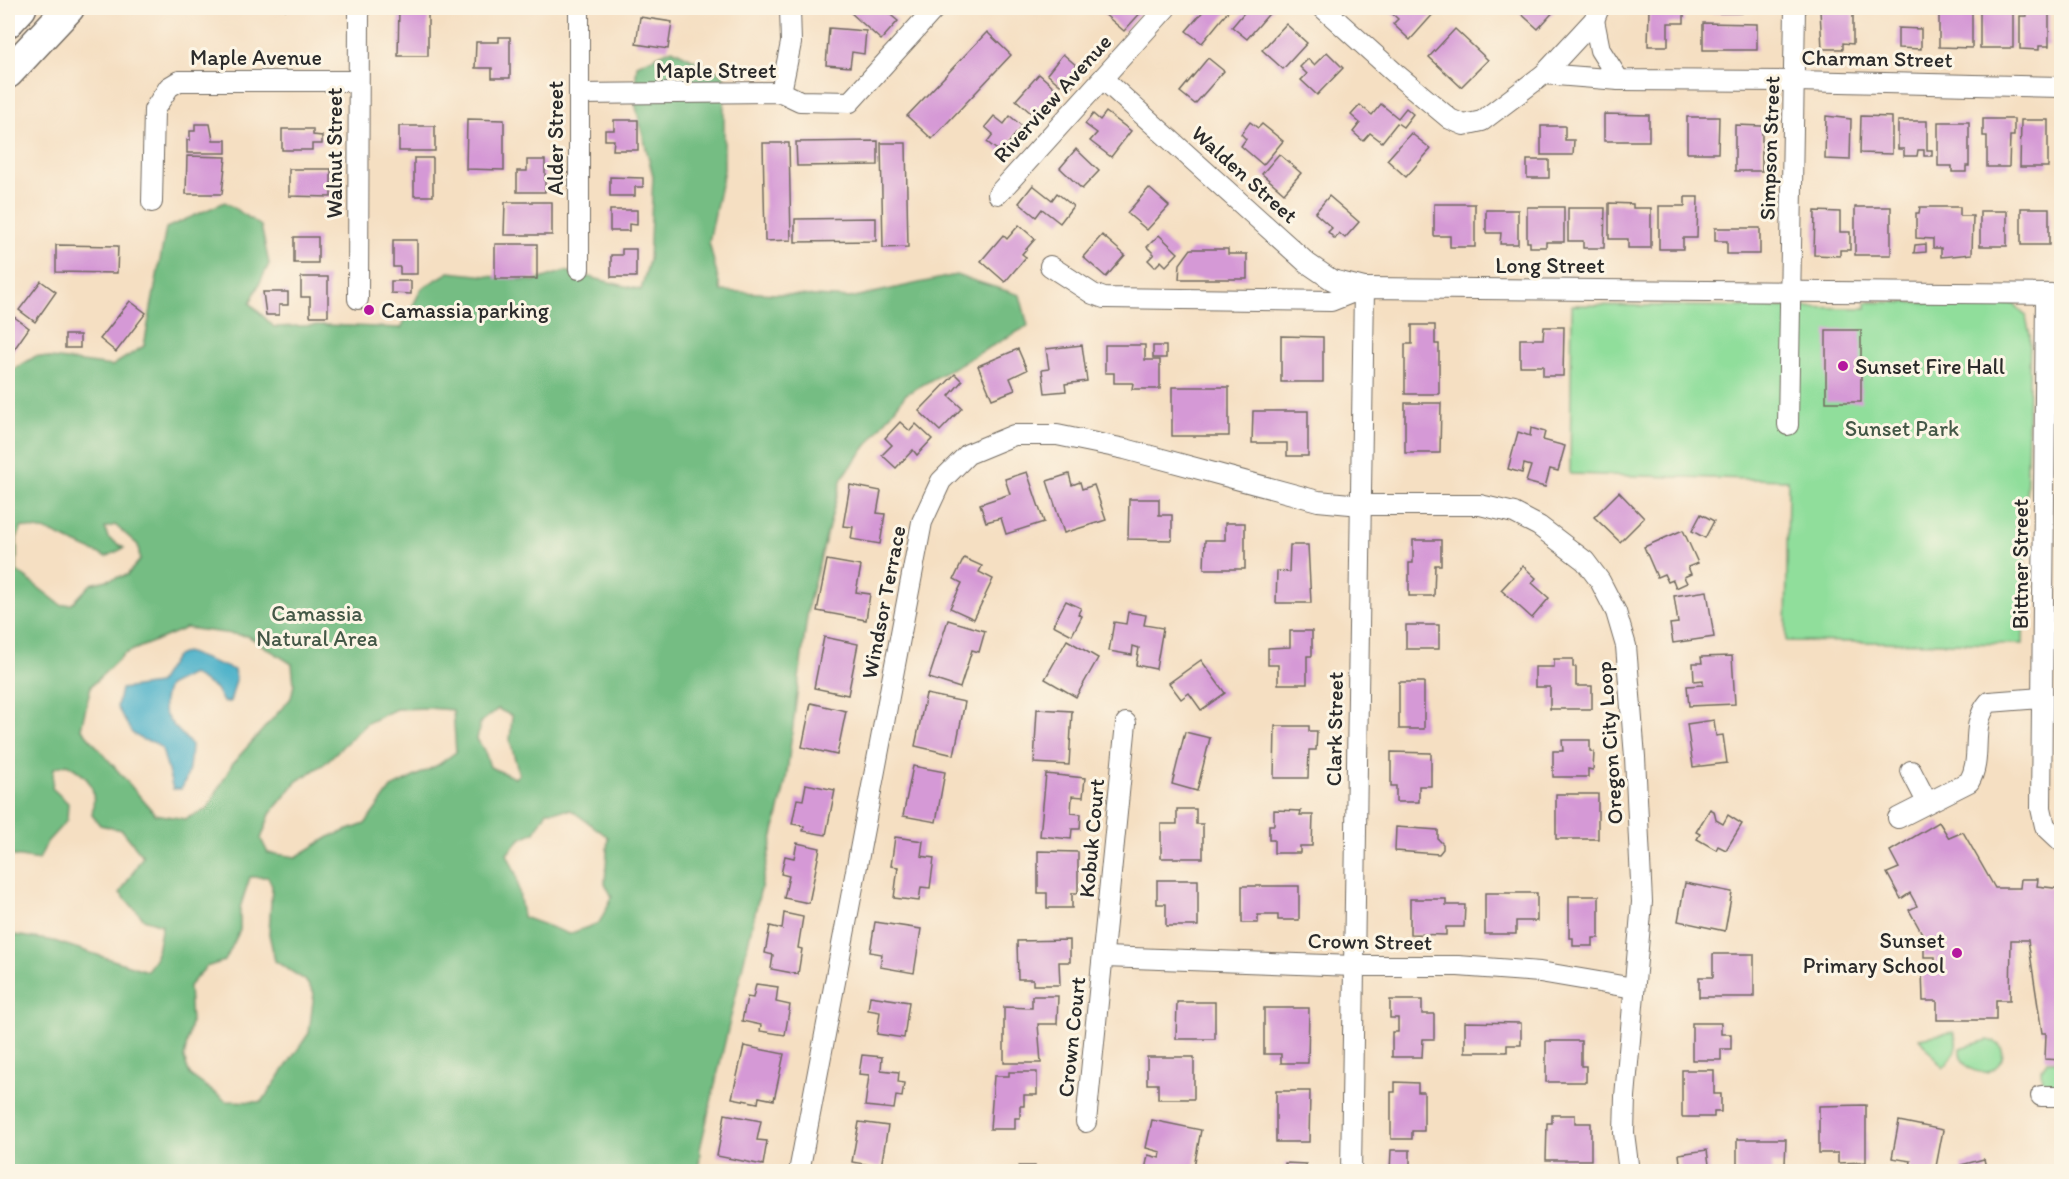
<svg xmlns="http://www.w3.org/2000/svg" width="2069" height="1179" viewBox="0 0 2069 1179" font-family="Itim,sans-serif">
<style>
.green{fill:#90de9b;stroke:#5e8463;stroke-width:1.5}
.forest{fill:#74bd83;stroke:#507457;stroke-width:1.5;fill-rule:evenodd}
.water{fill:#4ab0c9;stroke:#3a6e7a;stroke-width:1.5}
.building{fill:#d599d6}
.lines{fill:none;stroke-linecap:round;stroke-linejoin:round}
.minor-casing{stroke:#726a60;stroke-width:22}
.highway-casing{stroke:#726a60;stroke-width:33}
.minor{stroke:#fff;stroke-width:20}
.highway{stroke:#fff;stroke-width:30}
.poi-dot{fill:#b5179e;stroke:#fcf5e5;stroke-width:2}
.labels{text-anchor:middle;stroke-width:6;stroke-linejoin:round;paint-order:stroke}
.street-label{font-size:22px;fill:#2b2b2b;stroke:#fcf5e5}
.poi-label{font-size:22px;fill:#2b2b2b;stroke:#fcf5e5;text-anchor:start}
.park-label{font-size:22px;fill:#445847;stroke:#fcf5e5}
</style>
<rect width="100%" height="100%" fill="#fcf5e5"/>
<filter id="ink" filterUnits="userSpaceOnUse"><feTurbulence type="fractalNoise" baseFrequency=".0167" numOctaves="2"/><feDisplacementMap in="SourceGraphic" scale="12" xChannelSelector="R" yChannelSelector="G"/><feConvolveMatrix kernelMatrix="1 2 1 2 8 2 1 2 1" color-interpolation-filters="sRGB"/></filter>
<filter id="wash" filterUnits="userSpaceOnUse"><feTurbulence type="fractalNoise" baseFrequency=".008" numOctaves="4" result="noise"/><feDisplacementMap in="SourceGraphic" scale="24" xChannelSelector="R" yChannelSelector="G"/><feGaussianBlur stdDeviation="1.35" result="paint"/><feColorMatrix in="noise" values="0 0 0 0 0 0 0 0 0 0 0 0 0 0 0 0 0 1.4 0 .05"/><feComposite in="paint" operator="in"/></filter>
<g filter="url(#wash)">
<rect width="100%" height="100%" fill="#f5dfc2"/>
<g class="green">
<path d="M1866 302 2015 304 2026 317 2030 335 2023 644 1786 641 1788 480 1570 474 1572 305 1866 308Z"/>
<path d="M1953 1032C1961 1044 1953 1059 1943 1068L1919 1038Z"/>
<path d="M1988 1040C2010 1044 2005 1065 1988 1072 1973 1074 1958 1064 1960 1048Z"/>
<path d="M2047 1061H2061V1087L2043 1085 2042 1069Z"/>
</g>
<path class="forest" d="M672 49 724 75V170L709 242 721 291 850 298 956 275 1020 295 1028 326 906 394 842 478 809 601 786 780 700 1149 699 1171H8V934L54 941 147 971 156 957 162 925 144 919 120 893 143 856 122 830 100 825 92 815C97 787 91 778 67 764L54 768 52 788 68 803 67 820 47 842 39 860 8 855V373L36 356 112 366 144 346 166 228 225 202 261 226 269 264 250 303 274 327 325 325 401 328 422 288 449 272 534 281 565 271 641 290 649 260 653 176 634 99 637 65ZM115 525 138 545 140 560 127 575 91 584 72 604 61 605 17 571V538L22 527 48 531 106 557 124 548 108 538 105 528ZM186 628 248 636 292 664 294 684 291 698 233 763 207 809 185 819 155 814 81 728 91 686 124 654ZM428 708 453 710 456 752 438 765 391 788 365 824 329 837 296 857 268 853 261 839 270 814 297 781 324 764 367 723 396 709ZM498 709 512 716 510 741 519 774 515 778 490 767 485 752 477 739 480 723ZM571 810 608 837 605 883 612 897 599 923 569 934 523 917 516 874 507 854 520 839 535 832 547 811ZM250 877H268L272 886 269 934 275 961 305 980 314 993 309 1033 262 1102 226 1101 190 1075 184 1058 191 1022 189 986 206 967 225 961 240 930V908Z"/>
<path class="water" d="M186 652 234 670 236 680 230 702H223L216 689 192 674 168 686C155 719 173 721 191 745 190 761 190 775 181 789H173L162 749 153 742 143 740 132 733 117 707 121 689 158 684 175 657Z"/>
<g id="blocks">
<g class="building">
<rect x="286" y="8" width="45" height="2"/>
<path d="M399 8H428V56H398Z"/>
<path d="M854 8H882L898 21 881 40 850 12Z"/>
<path d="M1108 8H1145L1124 31 1103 13Z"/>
<path d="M1206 8 1230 9 1202 43 1186 31Z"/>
<path d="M1248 8H1274L1247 39 1232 27Z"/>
<path d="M1386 8H1431L1435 12 1410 40 1393 24 1398 19Z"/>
<path d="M1519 8H1557L1538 29 1517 10Z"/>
<path d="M1649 8H1684V23H1668V46H1648Z"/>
<rect x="1704" y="8" width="38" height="5"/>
<path d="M1824 8H1849V10H1853V44L1843 43V49H1822L1820 10H1824Z"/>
<path d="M1939 8H1972V48L1939 47Z"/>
<rect x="1980" y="8" width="33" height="40"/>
<path d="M2027 8H2049V46H2039V50L2020 49V16H2027Z"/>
<path d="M640 17 672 22 668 49 636 44Z"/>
<path d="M1703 23 1757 24V50H1703Z"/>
<path d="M1286 24 1307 43 1283 69 1262 50Z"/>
<path d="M829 28 866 31 864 54 852 52 850 67 826 65Z"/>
<path d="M1898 28 1921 29V49L1898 48Z"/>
<path d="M1455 29 1488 60 1461 87 1429 57Z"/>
<path d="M987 32 1011 55 932 139 907 116Z"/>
<path d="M499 37H510V78H492V68H475L476 42H499Z"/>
<path d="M1327 52 1343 68 1317 95 1301 80 1307 74 1300 67 1308 59 1314 65Z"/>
<path d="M1063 54 1077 66 1073 71 1080 78 1072 87 1065 80 1060 85 1047 74Z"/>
<path d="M1208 58 1224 71 1195 104 1180 92Z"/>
<path d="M1039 74 1062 94 1039 120 1016 100Z"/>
<path d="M1381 104 1398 118 1406 108 1413 114 1403 127 1397 123 1382 142 1370 133 1363 141 1353 132 1360 123 1351 115 1360 105 1372 115Z"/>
<path d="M1106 112 1131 131 1111 157 1090 141 1097 133 1085 124 1093 114 1100 120Z"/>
<path d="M1604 114 1649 115V141H1604Z"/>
<path d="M994 116 1004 124 1010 116 1022 126 1001 153 987 142 993 134 985 127Z"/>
<path d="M1826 116 1851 119 1850 160 1825 159Z"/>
<path d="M1861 116 1892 117V154L1860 153Z"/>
<path d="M1687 117H1719L1718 153H1687Z"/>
<path d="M467 119 504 120V170L466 169Z"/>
<path d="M1983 119H2014V136H2010L2009 167H1987V136H1983Z"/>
<path d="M614 120H638V150H613L614 140H605V130H614Z"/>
<path d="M2021 120H2048V167H2020Z"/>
<path d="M1898 121H1927V150H1932V156H1924V150H1918L1917 156H1904V149H1898Z"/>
<path d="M1250 122 1258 128 1262 124 1283 141 1263 165 1241 146 1246 139 1241 134Z"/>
<path d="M1938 122H1969V166H1966V172H1952V166H1938Z"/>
<path d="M195 124H210L213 140H226V153H187V140H190V131H195Z"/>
<path d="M1735 125 1762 126V171H1735Z"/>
<rect x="399" y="126" width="36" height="25"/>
<path d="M1541 126H1565V140H1574L1573 155H1541Z"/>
<path d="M282 129H313V135L322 136V144H312V150H282Z"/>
<path d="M1411 133 1431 149 1406 177 1387 160Z"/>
<path d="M878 141V165L797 166 796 142Z"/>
<path d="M763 143H789L791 240 765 241Z"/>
<path d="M881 143H906L908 247 883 248Z"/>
<path d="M1076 149 1099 171 1082 189 1060 168Z"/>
<path d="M1279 154 1301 173 1284 193 1262 174Z"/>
<path d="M187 156 226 157 222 194H186Z"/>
<rect x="414" y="158" width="19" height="38"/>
<path d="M527 160H545V192H517V171H527Z"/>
<rect x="1527" y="160" width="22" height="18"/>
<path d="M289 169H331V197L289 196Z"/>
<path d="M610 177 643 178V187H635V196H610Z"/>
<path d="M1033 185 1052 200 1057 193 1073 206 1060 223 1042 209 1036 217 1019 203Z"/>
<path d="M1149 188 1169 206 1147 230 1127 213Z"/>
<path d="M1329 196 1359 222 1345 238 1339 233 1335 239 1328 232 1332 228 1315 213Z"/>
<path d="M1685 197H1698L1697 238H1683V249H1659V206H1685Z"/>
<path d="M505 202H552V235H504Z"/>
<path d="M1609 203 1633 204V208H1651V248H1628V239H1609Z"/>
<path d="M1434 204H1475V247H1450V236H1434Z"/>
<path d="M1527 207H1564V242H1546V247H1530V242H1527Z"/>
<rect x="1855" y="207" width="36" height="48"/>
<path d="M1920 207H1960V216H1973L1972 254 1941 257V248H1933V239L1916 238V213H1919Z"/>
<path d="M1568 208H1605L1604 248H1583V241H1568Z"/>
<rect x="2021" y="208" width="28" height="37"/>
<path d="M610 210H637V225L629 224V231H610Z"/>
<path d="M1486 210H1518V244H1500L1501 233H1486Z"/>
<path d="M1815 211 1840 212V232H1850V250H1840V256L1814 255Z"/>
<rect x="1980" y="211" width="27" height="35"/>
<path d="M876 218V241L795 242V219Z"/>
<path d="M1019 225 1035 239 1022 254 1026 257 1005 282 981 261 1003 235 1007 239Z"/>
<path d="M1715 228H1760V254H1727V241H1715Z"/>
<path d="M1102 235 1125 255 1106 277 1083 257Z"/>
<path d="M1159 235 1178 253 1166 266 1161 261 1155 267 1148 260 1154 254 1147 247Z"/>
<rect x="294" y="237" width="24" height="26"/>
<path d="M393 240H417V274H400V267H393Z"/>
<rect x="495" y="244" width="42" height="35"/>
<path d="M1926 244V252L1914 253 1915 245Z"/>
<path d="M56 245 118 246 117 273 56 272Z"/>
<path d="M622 249H636V277H611V255H622Z"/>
<path d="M1191 249H1228V254H1247V279H1179L1180 264Z"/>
<path d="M301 277H328V316H310V297H301Z"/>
<path d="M41 281 56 292 35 322 19 310Z"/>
<path d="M391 281H411V294L391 293Z"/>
<path d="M263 292H288V305H279V315H266Z"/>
<path d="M130 301 146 313 116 352 100 339Z"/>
<path d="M13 316 29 328 8 358V325Z"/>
<path d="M1412 325H1435V344H1439V394H1405V344H1412Z"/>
<path d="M1544 327H1564L1563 376H1543V366H1520V339H1543Z"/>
<rect x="1826" y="330" width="35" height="72"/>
<rect x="65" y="335" width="15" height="13"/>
<path d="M1281 336 1323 337V382H1281Z"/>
<path d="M1082 345 1087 381 1065 384 1066 391 1045 393 1042 370 1049 369 1046 349Z"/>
<path d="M1105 345H1145V360H1160V389H1132L1133 383H1114V373H1105Z"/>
<rect x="1153" y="346" width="13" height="12"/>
<path d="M1018 349 1027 370 1010 378 1015 390 992 399 978 366Z"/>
<path d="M955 374 962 381 949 396 962 408 940 431 919 411Z"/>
<rect x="1172" y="387" width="57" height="49"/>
<path d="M1405 403H1441L1440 453H1405Z"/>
<path d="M1253 411H1308V456H1287V443H1252Z"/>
<path d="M900 422 910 431 916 424 932 439 917 455 913 450 896 468 882 455 892 445 885 438Z"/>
<path d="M1531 428 1545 432 1543 440 1565 446 1558 471 1550 469 1545 487 1526 482 1531 466 1524 464 1522 473 1508 469 1518 432 1530 436Z"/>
<path d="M1027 472 1044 522 1006 534 1001 518 986 522 980 504 1010 494 1005 479Z"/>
<path d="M1069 474 1072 485 1080 482 1082 489 1094 485 1106 520 1064 533 1047 481Z"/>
<path d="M850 485 881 491 877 513 885 514 880 544 851 539 853 527 843 526Z"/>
<path d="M1619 492 1644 518 1620 542 1594 517Z"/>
<path d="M1129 499H1159V515H1172V540L1128 539Z"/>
<path d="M1701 514 1714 521 1705 538 1692 531Z"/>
<path d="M1225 523H1245V569H1204L1205 540H1225Z"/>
<path d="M1683 530 1698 563 1688 567 1691 574 1684 577 1687 583 1676 588 1673 580 1668 582 1664 574 1657 577 1644 547Z"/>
<path d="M1413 540H1441V565H1435L1434 596H1409V563H1413Z"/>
<path d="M1290 545H1308L1311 603H1276L1277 571 1289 572Z"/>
<path d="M964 558 982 566 979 572 993 579 974 619 950 608 962 583 954 579Z"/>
<path d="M827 560 861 566 856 592 870 594 866 620 817 611Z"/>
<path d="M1523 566 1536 578 1532 583 1549 598 1532 618 1501 590Z"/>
<path d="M1707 591 1714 637 1673 643 1670 624 1678 623 1674 596Z"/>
<path d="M1066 601 1081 608 1078 614 1082 616 1072 635 1053 625Z"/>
<path d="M1128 612 1146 615 1144 625 1163 628 1156 669 1136 665 1139 648 1133 646 1132 655 1109 651 1114 622 1126 624Z"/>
<path d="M948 620 985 631 979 652 972 650 960 688 929 678Z"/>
<rect x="1406" y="625" width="33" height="24"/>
<path d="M1290 631H1312V656H1307V684H1278V665H1268V648L1290 647Z"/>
<path d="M824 637 858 644 848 695 814 688Z"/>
<path d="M1067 640 1098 658 1076 697 1045 679Z"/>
<path d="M1732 656 1735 704 1689 706 1687 686 1703 685V680L1694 681 1693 663H1702L1701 657Z"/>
<path d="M1554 659H1573V667H1576V686H1592V709H1550V687H1535V667H1554Z"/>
<path d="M1201 660 1225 693 1201 710 1189 693 1181 699 1169 683Z"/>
<rect x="1399" y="682" width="25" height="47"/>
<path d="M926 694 965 702 954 755 915 746Z"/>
<path d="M811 703 846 711 837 755 802 747Z"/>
<path d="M1037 709 1072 711 1069 765 1034 763Z"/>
<path d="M1714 720 1716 736 1723 735 1727 763 1693 767 1687 724Z"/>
<path d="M1275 726H1309V731H1317L1316 750H1309L1308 778H1274Z"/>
<path d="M1185 732 1210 738 1197 791 1172 784Z"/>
<path d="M1562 740H1590V751L1594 752 1593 770 1588 769V777H1553V751H1563Z"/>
<path d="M1391 752 1431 753V786H1419V802H1396V786H1391Z"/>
<path d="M913 766 945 772 936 822 903 816Z"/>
<path d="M1046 774 1085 778 1083 797 1072 796 1071 813 1081 814 1080 829H1072L1071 839 1040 836Z"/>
<path d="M806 784 835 790 826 835 803 831 804 826 792 824 797 799 803 800Z"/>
<rect x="1556" y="794" width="42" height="45"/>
<path d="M1177 809H1196V824H1203V858H1161V824H1177Z"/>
<path d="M1710 809 1714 811 1716 820 1723 824 1728 815 1742 824 1726 850 1718 846 1716 850 1697 839 1700 834 1696 832Z"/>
<path d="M1274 810 1301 811 1300 815H1313L1312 846H1300V853H1274V840H1269V825H1274Z"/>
<path d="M1939 822 1949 838 1963 832 1995 888H2020L2021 879H2038L2037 886 2062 889V1060L2045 1059 2046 1033H2042L2028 940H2011L2010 1000H1996V1020H1937V1001H1923L1922 970H1935V957H1924V937L1909 910 1917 906 1910 893 1901 899 1887 873 1899 868 1890 851Z"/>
<path d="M1396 827 1438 830V839L1443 844V849L1439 854 1395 851Z"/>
<path d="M895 837 923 841 921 856 934 858 930 888 921 887 919 901 894 898 898 867 891 866Z"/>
<path d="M797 843 820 848 809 903 784 898 789 876 781 874 785 856 794 858Z"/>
<path d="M1038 851 1078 852V893H1072V908H1047V893H1038Z"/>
<path d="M1157 880H1198V926H1166V904H1157Z"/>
<path d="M1685 883 1732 892 1725 931 1678 921Z"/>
<path d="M1242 886H1299V920H1278V915H1258V923H1242Z"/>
<path d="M1485 893H1537V921H1516V934H1485Z"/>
<path d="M1569 896H1599V938H1593V946H1573V938H1569Z"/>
<path d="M1410 899H1446V905H1465L1464 927H1446V935L1410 934Z"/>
<path d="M784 913 803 917 798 948 802 949 798 974 771 969 773 955 765 953 770 926 782 929Z"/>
<path d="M875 922 921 929 914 973 880 967 882 954 870 952Z"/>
<path d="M1070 940V962H1059L1060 985H1033V979H1018L1017 941Z"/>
<path d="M1713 954H1754V997H1699V977H1713Z"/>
<path d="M756 984 778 987 776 1002 790 1005 785 1035 760 1031 761 1025 742 1021 747 997 753 998Z"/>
<path d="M870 996 909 1002 904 1038 877 1034 880 1012 868 1010Z"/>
<path d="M1032 996H1058L1057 1024H1038L1041 1063H1004V1007L1032 1008Z"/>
<path d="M1390 1000H1422V1014H1434V1039H1423L1422 1057H1392V1032H1398V1018H1390Z"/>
<path d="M1177 1002H1215V1039H1176Z"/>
<path d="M1264 1008H1309L1308 1063H1281V1054H1264Z"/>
<path d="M1465 1022 1521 1023V1045H1507V1052H1465Z"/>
<path d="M1692 1023H1721V1034H1731V1049H1721V1060H1692Z"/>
<path d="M1546 1041H1581V1066H1586V1082H1546Z"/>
<path d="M744 1046 784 1054 774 1100 759 1097 758 1103 732 1098Z"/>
<path d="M862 1055 882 1057 881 1070 899 1072 898 1082 904 1083 902 1097 896 1096 894 1109 865 1106 869 1075 859 1074Z"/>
<path d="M1147 1057H1194V1099H1158V1084H1147Z"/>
<path d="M1682 1070H1714V1094H1721V1112H1714V1117H1682Z"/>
<path d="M1009 1072H1037V1095H1024V1106H1020V1118H1015V1129H990L994 1076H1009Z"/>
<path d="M1395 1082 1418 1083V1092H1424V1131H1412V1139H1391V1092H1395Z"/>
<path d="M1276 1091H1310L1309 1142H1276Z"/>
<path d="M1866 1105V1162L1838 1163V1153H1819V1106Z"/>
<path d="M725 1114 761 1121 757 1140 767 1141 763 1165 717 1156Z"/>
<path d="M1552 1115H1575V1123H1591V1160H1546L1547 1123H1552Z"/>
<path d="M1152 1120 1201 1130 1193 1172 1145 1170 1148 1155 1160 1158 1161 1152 1146 1148Z"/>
<path d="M1899 1121 1943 1130 1935 1172H1909L1911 1161 1892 1158Z"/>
<path d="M859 1122 888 1126 881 1167 852 1162Z"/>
<path d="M1737 1139H1786L1785 1164H1772V1172H1737Z"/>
<path d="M1391 1150H1410V1166H1428V1172H1390Z"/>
<path d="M1707 1150 1710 1172H1681L1679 1154Z"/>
<path d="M1984 1159 1987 1172H1962L1961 1165Z"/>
<path d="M1285 1163 1306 1164V1172H1285Z"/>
<rect x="1019" y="1166" width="16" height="6"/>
</g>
</g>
</g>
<g filter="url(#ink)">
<use href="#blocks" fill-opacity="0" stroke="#726a60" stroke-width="1.5"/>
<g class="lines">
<defs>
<g id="minor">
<path d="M1323 8 1396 74 1450 119 1464 125 1482 121 1544 74 1594 20 1599 8"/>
<path d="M1594 20 1600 50 1619 80"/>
<path d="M1544 74 1619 80 1795 81 2062 87"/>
<path d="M1103 79 1307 263 1332 280 1364 288"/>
<path d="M781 92 791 43 790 8"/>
<path d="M579 94 781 92 800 101 850 102 935 8"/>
<path d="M998 194 1166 8"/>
<path d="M152 202 154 110 169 87 179 81H358"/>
<path d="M1050 266 1093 294 1104 298 1331 301 1364 288 2062 294"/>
<path d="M579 269V8"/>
<path d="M2046 294 2041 808 2045 826 2062 842"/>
<path d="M358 299 359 8"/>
<path d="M1788 425 1795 8"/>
<path d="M1911 771 1927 802"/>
<path d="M1898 818 1969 782C1984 757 1968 726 1989 702L2042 698"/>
<path d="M1104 957 1354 966H1458L1540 972 1634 988"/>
<path d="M2041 1096H2062"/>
<path d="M1086 1122 1126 723"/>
<path d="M799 1172 922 522 941 481 968 454 1014 435H1057L1125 449 1318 501 1361 505H1480L1514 513 1539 526 1585 561 1600 581 1616 612 1626 646 1635 757 1642 902 1625 1097 1624 1133 1629 1172"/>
<path d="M1351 1172 1364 288"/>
</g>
<g id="highway">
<path d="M8 22 21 8"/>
<path d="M8 73 69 8"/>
</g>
</defs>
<use href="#minor" class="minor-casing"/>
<use href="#highway" class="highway-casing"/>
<use href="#minor" class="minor"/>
<use href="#highway" class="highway"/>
</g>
</g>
<g class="poi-dot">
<circle cx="369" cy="310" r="6"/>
<circle cx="1843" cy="366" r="6"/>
<circle cx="1957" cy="953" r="6"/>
</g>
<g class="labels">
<g class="street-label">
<text x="256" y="65">Maple Avenue</text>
<text transform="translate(1877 58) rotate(1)" y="8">Charman Street</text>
<text x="716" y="78">Maple Street</text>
<text transform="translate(1052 98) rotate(-48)" y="8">Riverview Avenue</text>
<text transform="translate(555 138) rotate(-90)" y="8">Alder Street</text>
<text transform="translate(1769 148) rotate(-88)" y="8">Simpson Street</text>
<text transform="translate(334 153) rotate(-90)" y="8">Walnut Street</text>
<text transform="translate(1245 174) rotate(42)" y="8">Walden Street</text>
<text x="1550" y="273">Long Street</text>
<text transform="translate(2020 564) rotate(-90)" y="8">Bittner Street</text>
<text transform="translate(883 602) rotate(-79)" y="8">Windsor Terrace</text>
<text transform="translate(1334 729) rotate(-89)" y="8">Clark Street</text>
<text transform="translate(1609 743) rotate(-94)" y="8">Oregon City Loop</text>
<text transform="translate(1091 838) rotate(-85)" y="8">Kobuk Court</text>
<text transform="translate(1370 941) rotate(1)" y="8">Crown Street</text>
<text transform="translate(1071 1037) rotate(-84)" y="8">Crown Court</text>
</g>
<g class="poi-label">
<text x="381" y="318">Camassia parking</text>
<text x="1855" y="374">Sunset Fire Hall</text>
<text x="1945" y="948" text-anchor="end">Sunset<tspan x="1945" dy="25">Primary School</tspan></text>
</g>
<g class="park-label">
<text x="1902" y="436">Sunset Park</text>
<text x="317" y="621">Camassia<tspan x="317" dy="25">Natural Area</tspan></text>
</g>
</g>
<rect width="2069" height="1179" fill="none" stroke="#fcf5e5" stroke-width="30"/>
</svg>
